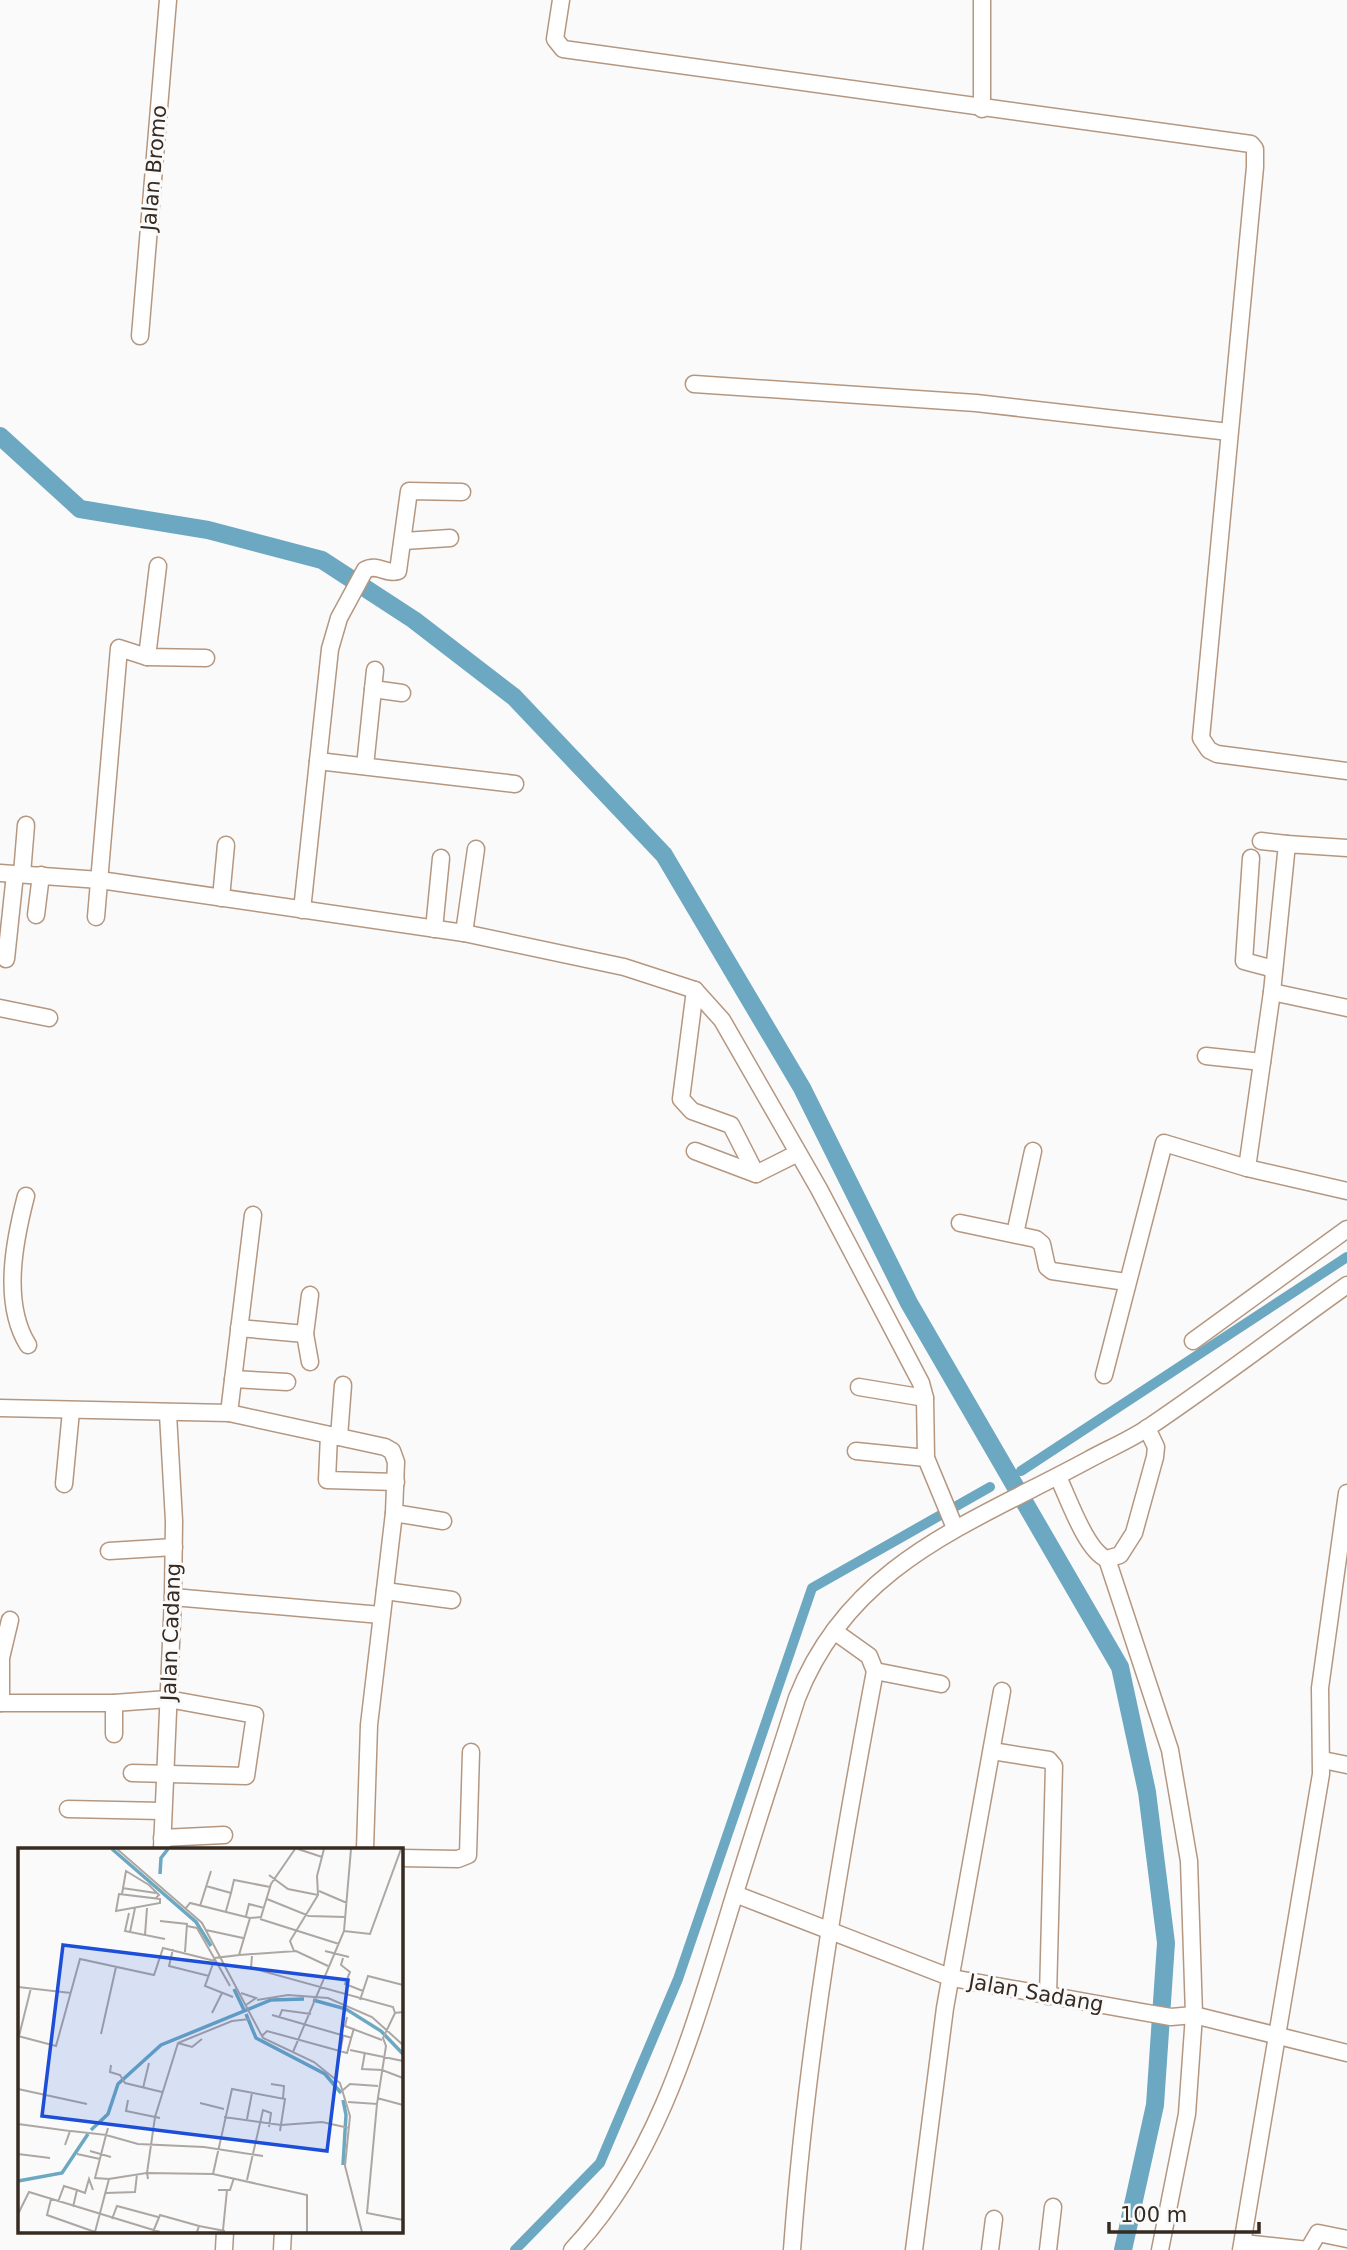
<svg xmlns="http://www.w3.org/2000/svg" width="1347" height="2250" viewBox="0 0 1347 2250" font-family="'DejaVu Sans',sans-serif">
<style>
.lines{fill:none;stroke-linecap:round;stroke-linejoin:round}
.canal{stroke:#6ca8c1;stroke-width:10}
.river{stroke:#6ca8c1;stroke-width:18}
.minor-casing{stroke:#b59780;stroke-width:19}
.minor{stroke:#fff;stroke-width:16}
.labels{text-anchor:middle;stroke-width:6;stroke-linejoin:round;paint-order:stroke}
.street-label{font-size:21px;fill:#362a21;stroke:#fafafa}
.inset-river{fill:none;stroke:#6ca8c1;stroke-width:3.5}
.inset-road{fill:none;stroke:#aca7a3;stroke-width:2}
.view{fill:#1d4ed8;fill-opacity:0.15;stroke:#1d4ed8;stroke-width:3.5}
.inset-edge{fill:none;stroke:#362a21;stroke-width:3.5}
</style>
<rect width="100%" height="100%" fill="#fafafa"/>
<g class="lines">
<g class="canal">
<path d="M1021 1471 1347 1257"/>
<path d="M515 2250 600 2163 678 1979 812 1588 990 1487"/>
</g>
<path class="river" d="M0 436 80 509 208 530 322 560 414 620 514 697 664 855 802 1088 909 1303 1120 1667 1147 1792 1166 1943 1155 2105 1123 2250"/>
<defs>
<g id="minor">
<path d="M561 0 555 39 563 49 1251 144 1255 149V167L1201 738 1209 750 1217 754 1347 771"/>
<path d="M982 0V109"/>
<path d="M140 336 168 0"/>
<path d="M694 384 976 403 1229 432"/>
<path d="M404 541 450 538"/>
<path d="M147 657 158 566"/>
<path d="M373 689 402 693"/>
<path d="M318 761 515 784"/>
<path d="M365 766 375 670"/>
<path d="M1261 841 1287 844"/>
<path d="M1251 858 1244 961 1274 969"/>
<path d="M0 873 100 880 464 933 624 967 695 990 722 1020 819 1189 921 1383 925 1398 926 1458 955 1528"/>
<path d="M22 874 26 825"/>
<path d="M221 898 226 845"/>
<path d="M302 910 330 649 339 618 365 570C377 563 387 575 398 571L409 491 462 492"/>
<path d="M36 915 41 875"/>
<path d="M96 917 119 648 147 657 206 658"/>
<path d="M434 929 441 858"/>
<path d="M464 933 476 849"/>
<path d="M6 959 15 874"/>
<path d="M695 990 681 1099 692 1111 731 1125 756 1174"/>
<path d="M1272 992 1347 1008"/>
<path d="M0 1008 49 1018"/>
<path d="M1206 1056 1262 1062"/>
<path d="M695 1151 756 1174 798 1153"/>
<path d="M1247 1168 1272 992 1287 844 1347 848"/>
<path d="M26 1196C14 1242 2 1303 28 1345"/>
<path d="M960 1223 1036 1239 1042 1244 1047 1267 1052 1271 1126 1282"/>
<path d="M1015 1234 1033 1151"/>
<path d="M239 1328 305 1334 310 1362"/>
<path d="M305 1334 310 1295"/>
<path d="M1193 1341 1347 1229"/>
<path d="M1104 1375 1164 1143 1247 1168 1347 1191"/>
<path d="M233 1379 287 1382"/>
<path d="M859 1387 925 1398"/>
<path d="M0 1408 229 1413 385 1447 392 1451 396 1462 394 1513 369 1725 365 1849"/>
<path d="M229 1413 253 1215"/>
<path d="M329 1435 327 1480 396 1482"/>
<path d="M339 1437 343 1385"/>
<path d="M856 1451 926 1458"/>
<path d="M1058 1477C1068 1497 1086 1551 1107 1559L1120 1555 1134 1533 1155 1457 1156 1447 1147 1428"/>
<path d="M64 1484 71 1411"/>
<path d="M394 1513 443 1521"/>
<path d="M109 1551 174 1547"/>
<path d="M1107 1559 1170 1750 1189 1861 1194 2015 1187 2114 1160 2250"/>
<path d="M385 1591 452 1600"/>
<path d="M173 1597 381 1615"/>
<path d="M875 1671 941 1684"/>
<path d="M0 1703H114L168 1699 255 1715 246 1776 132 1773"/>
<path d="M1 1703V1658L10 1620"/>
<path d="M114 1734V1703"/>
<path d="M992 1751 1049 1760 1054 1766 1048 1996"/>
<path d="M1323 1760 1347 1765"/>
<path d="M68 1809 162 1811"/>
<path d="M162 1838 224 1835"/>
<path d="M162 1849 173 1597 174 1521 168 1414"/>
<path d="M401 1858 458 1859 468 1855 471 1752"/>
<path d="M735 1894 952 1978 1142 2012 1171 2017 1194 2015 1347 2053"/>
<path d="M1243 2243 1308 2250"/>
<path d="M224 2250 225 2231"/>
<path d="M282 2250 283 2231"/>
<path d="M572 2250C658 2159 692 2033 728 1916 750 1843 774 1771 797 1698 850 1563 970 1524 1088 1460 1108 1449 1130 1440 1149 1427 1216 1382 1281 1332 1347 1285"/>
<path d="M792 2250C806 2055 839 1863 875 1671L869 1656 834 1631"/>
<path d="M914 2250 945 2008 1002 1691"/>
<path d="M990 2250 994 2219"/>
<path d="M1048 2250 1053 2207"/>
<path d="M1241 2250 1321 1774 1320 1688 1347 1493"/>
<path d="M1308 2250 1318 2233 1347 2239"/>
</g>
</defs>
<use href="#minor" class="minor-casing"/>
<use href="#minor" class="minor"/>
</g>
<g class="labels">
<g class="street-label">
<text transform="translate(154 168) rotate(-85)" y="7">Jalan Bromo</text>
<text transform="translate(171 1632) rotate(-88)" y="7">Jalan Cadang</text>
<text transform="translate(1036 1993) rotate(10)" y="7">Jalan Sadang</text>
</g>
</g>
<g transform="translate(18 1848)">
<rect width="385" height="385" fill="#fafafa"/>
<path class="inset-river" d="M94 1 178 74 193 98M142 26 143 10 150 1M216 141 226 162M295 152 328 161 363 183 385 206M228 166 238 190 307 226 323 245M325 252 328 267 325 317M73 282 90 266 100 236 143 197 253 152 286 151M0 333 44 325 70 286"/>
<path class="inset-road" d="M99 1 184 75 245 190 296 214 322 235 332 268 327 318 344 384M280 1 304 9M251 27 270 41 300 47M188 38 213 45 208 63M104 40 138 45M301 43 329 55M213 45 216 32 252 39M101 46 142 51V55L98 63ZM104 46 108 23 131 37 141 47 138 50M249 51 291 68 327 69M182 58 193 23M129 60 127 87 147 91M168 60 172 55 232 70M111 65 107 83 127 87M228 68 231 56 246 60M242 71 321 96M142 73 169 76 167 104M169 78 179 80 212 138M188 82 225 90M326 83 352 86 383 1M112 84 117 60M155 101 151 118 191 128M276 103 272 93 300 47 299 28 306 1M307 103 331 109M221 107 278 103 310 118M234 108 233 120 375 159 377 165M325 110 323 117 332 124 327 136 345 143M0 139 53 145M223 145 238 150 228 157M215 149 187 138 197 110 221 107 232 70 243 69 253 36 277 1M239 152 270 147 310 150 354 169 385 197M342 152 350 128 385 137M194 165 204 145M254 167 334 190M329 169 327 178 364 192M261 170 264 162 293 166M83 186 98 119M0 188 38 198 62 111 136 127 145 100 197 113M1 188 13 140M244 188 249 183 329 205 336 180M160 195 174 199 184 191M332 202 385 213M275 204 326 83 333 1M347 204 344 221 364 222 385 230M320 216 325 188M93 217 92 224 102 227 107 235 144 244M253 236 266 238 265 251M125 240 131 215M0 241 69 256M325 242 332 236 360 238M359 250 385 257M110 252 108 263 142 270M330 254 359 256 368 198 365 190 377 165 385 164M182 255 206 261M359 256 349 365 385 372M206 269 263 277 304 274 331 280M229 271 234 245M0 276 52 283 47 297M53 283 88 287 90 280M72 303 93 309M0 306 32 310M59 306 82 311M195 326 214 241 267 251 262 283M91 331 77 330 88 287 120 296 186 299 245 308M130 331 129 325 195 326 289 347V384M229 332 245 262 253 265 251 279M59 342 67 345 71 331 75 342M200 342H212L216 330M88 345 117 344 119 326M33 351 29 367 77 384M40 354 46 338 59 342 55 359M0 366 11 344 142 384M94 371 99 358 140 369M181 378 207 383M205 382 209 342M77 384 91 331 129 325 137 269 160 195 214 173 232 171M135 384 142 367 181 378 179 384"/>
<path class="view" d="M45 97 330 132 309 303 24 268Z"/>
<rect width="385" height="385" class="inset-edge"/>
</g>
<path d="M1109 2222v10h150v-10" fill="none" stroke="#362a21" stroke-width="3.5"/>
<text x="1120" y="2222" font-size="21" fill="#362a21" stroke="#fafafa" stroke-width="5" paint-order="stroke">100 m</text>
</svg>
